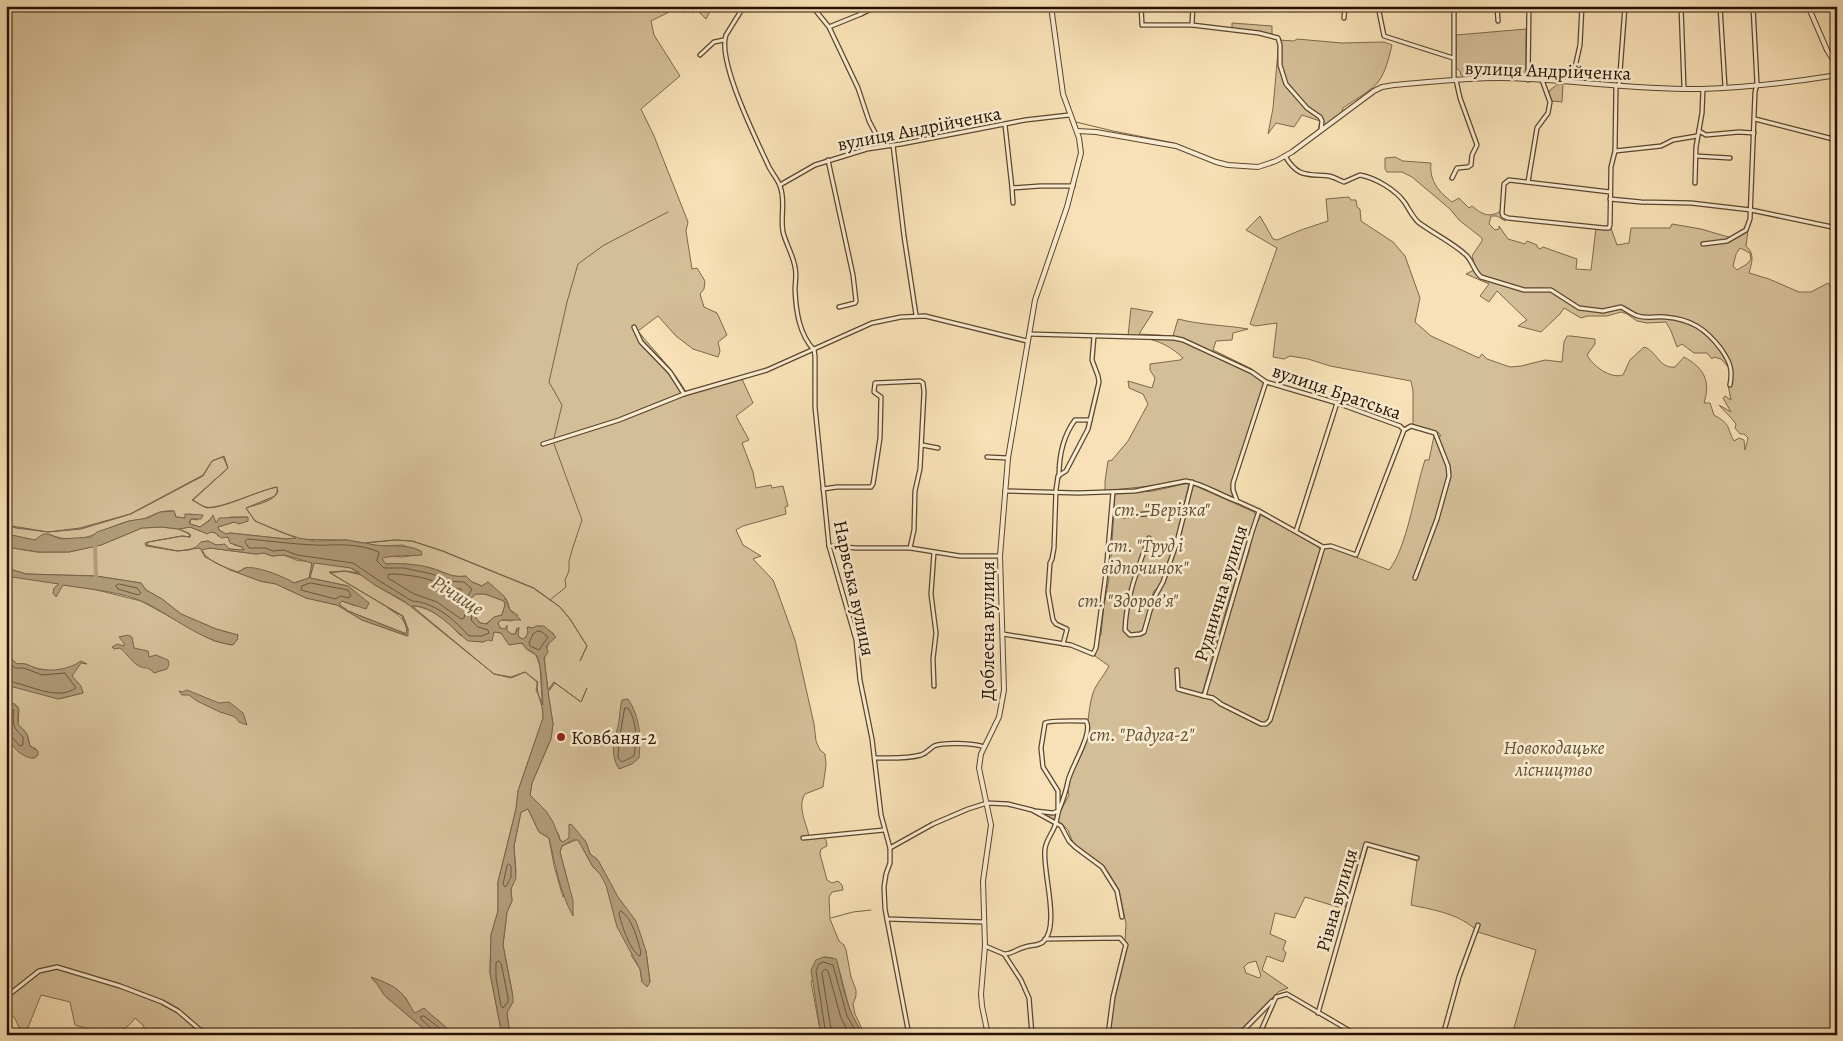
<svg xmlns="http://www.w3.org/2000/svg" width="1843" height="1041" viewBox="0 0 1843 1041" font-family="Alegreya,serif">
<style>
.green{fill:#d4be97;stroke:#7c684c;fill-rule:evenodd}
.water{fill:#b09a78;stroke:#786348;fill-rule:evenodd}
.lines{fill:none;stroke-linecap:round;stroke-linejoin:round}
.shore{stroke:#6a563c;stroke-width:1}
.stream{stroke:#786348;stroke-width:1}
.canal{stroke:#b09a78;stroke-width:4}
.minor-casing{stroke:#5a452e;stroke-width:5.5}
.tertiary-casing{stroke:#5a452e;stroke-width:6}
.minor{stroke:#faecd0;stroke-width:3}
.tertiary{stroke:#faecd0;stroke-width:4}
.poi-dot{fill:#8f2418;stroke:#faecd0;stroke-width:2}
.labels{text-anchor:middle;stroke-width:5;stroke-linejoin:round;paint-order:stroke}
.street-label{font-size:19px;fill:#251101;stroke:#faecd0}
.park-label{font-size:19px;font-style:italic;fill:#624e36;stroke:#faecd0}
.poi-label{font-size:19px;fill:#251101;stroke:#faecd0;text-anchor:start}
.water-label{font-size:20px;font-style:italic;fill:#644f37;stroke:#faecd0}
</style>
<rect width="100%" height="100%" fill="#f8e1b6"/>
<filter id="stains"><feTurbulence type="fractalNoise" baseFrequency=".004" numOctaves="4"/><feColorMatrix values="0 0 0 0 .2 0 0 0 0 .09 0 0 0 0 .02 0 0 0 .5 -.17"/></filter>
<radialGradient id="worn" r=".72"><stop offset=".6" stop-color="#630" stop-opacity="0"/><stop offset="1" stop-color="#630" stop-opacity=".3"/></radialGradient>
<g class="green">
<path d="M6 6H673L669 12 651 21 654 35 680 76 641 109 654 136 688 222 686 231 692 269 697 268 705 281 704 289 700 294 704 307 717 313 727 335 718 342 720 351 718 357 693 349 676 336 658 316 638 331C654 351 673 369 686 392L735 378 742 379 753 403 736 416 749 440 742 443 753 472 756 488 771 485 772 488 783 486 788 506 785 507 786 514 743 526 736 530 743 545 761 556 753 559 773 580 778 593 795 640 814 724 816 741 820 750 825 754 826 765 823 787 805 794C797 807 806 822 809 836H822L826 840 827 846 821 849 820 854 827 880 832 883 838 881 842 885 843 890 832 892 829 897 830 919 839 941 844 945 846 950 851 977 856 990V996L853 1004 855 1014 864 1033 863 1035 851 1015 839 969 833 958 824 957 811 982 821 1035H510L507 1013 512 991 503 945 507 912 512 901 511 889 516 872 514 846 521 812 528 809 539 832 549 838 554 866 563 897 568 883 560 852 562 846 578 839 593 867 598 860 590 854 586 842 579 834 563 842 560 840 559 835 537 803 530 795 532 783 551 739 553 724 548 692 554 682 548 691C546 665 539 658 554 634 547 629 541 623 533 628L528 627V633L525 639H522L518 636 517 628 515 634H511L507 630 500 628 498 623 501 620 512 621 518 615 510 610 507 600 488 582 482 586 472 582 466 576C453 578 446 573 434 569 423 565 399 563 386 564L381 559 386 556 403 557 422 554 403 545 380 546 347 540 286 539 230 533 226 534 219 530 218 527 234 522 248 521 247 517H231L217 524 212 518 200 527 190 524 191 519 198 520 196 515 189 514 186 518 176 517 174 511C163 510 157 513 148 517 143 520 135 520 129 521 97 530 83 548 48 534L34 540 6 534ZM646 951 650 982H642L640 969 631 955Z"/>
<path d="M678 6H713L706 19 697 10 693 13 689 9 685 13Z"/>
<path d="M1232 23 1272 26V34L1232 29Z"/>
<path d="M1526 29V73L1525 77 1461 75 1460 71 1456 68V35Z"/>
<path d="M1297 39 1342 43 1384 42 1392 45C1389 57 1386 72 1378 82 1375 88 1350 103 1343 108L1342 112 1318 131 1320 121 1302 115 1294 127 1276 123 1268 134 1273 108 1279 40 1294 41Z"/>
<path d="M1558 84H1563L1562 102 1552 101 1549 95 1550 90Z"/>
<path d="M1395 157 1403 161 1431 163C1429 181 1439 192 1452 202L1459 198 1469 208 1472 206C1483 215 1489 218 1501 211V215L1506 219 1505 221 1497 216H1491L1489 224 1495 230 1499 229V226L1508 239 1525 244 1527 241 1537 245V247L1540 249 1543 247 1577 259 1576 269 1591 270 1596 228 1604 230 1611 228 1617 245 1629 243 1631 228H1670L1672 224 1701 229 1732 238 1746 230H1748L1746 246C1755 254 1752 262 1749 273L1769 279 1799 292H1811L1828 283 1835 294H1837V1035H1512L1536 950 1478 932C1461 914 1434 910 1411 905L1417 861 1370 846 1368 847 1351 903 1341 908 1305 897 1295 918 1275 913 1270 934 1286 941 1283 949 1286 953 1283 962 1267 956 1262 970 1288 988 1278 992 1237 1035H1109L1112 1011 1127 945 1125 941 1126 924 1119 890 1104 866 1074 845 1068 830 1062 824 1045 816 1046 814 1052 815 1060 812 1069 795C1064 779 1078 765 1082 751 1089 732 1087 712 1093 693 1096 684 1105 674 1109 666L1095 656 1098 637 1101 635 1104 605 1110 573 1115 494 1153 491 1184 484H1189L1174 548 1160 585 1154 591 1150 602H1153L1162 586 1178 542 1193 485 1254 512 1256 516 1228 603 1202 694 1204 695 1249 552 1253 532 1261 515 1318 546 1320 550 1273 707 1277 705 1276 703 1324 549 1330 547 1389 570C1407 548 1415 490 1425 460H1429L1434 436H1441L1439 433 1413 426V391L1411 381 1330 366 1308 359 1290 356 1284 359 1273 357 1277 323 1255 326 1250 324 1277 248 1246 230 1260 216 1273 239 1277 240 1301 230 1328 221 1326 199 1349 197 1351 200H1356L1357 207 1360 209 1361 221 1393 242 1405 256 1420 298 1415 322 1431 336 1479 358 1482 354 1487 359 1510 367 1521 366 1545 360 1562 362 1564 342 1567 336H1571L1595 339V344L1587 355C1593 366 1610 379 1623 375L1630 360 1644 347C1657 351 1659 369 1675 367L1684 357C1704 368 1711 381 1704 403H1710L1714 415C1732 425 1726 427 1734 441L1739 438 1744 440 1745 450 1748 438 1744 434H1740L1735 428 1736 424C1731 417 1725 412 1719 405L1731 412 1723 398 1725 396 1731 400 1728 385 1731 370 1721 359 1714 357 1712 359 1707 353H1694L1682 344 1677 347 1671 331 1666 322 1647 323 1637 321 1627 314 1621 312 1607 316H1587L1581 318 1564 308 1560 314 1541 332 1518 326 1527 320 1497 291 1489 302 1480 296 1489 284 1466 274 1476 269 1472 256 1482 241V238L1459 220 1450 209 1412 177 1402 172H1387L1385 169V158ZM1740 248 1750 253 1751 259 1747 264 1737 270 1733 266 1736 254ZM1256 961 1261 976 1259 978 1246 973 1244 967 1248 963Z"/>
<path d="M1131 308 1153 312 1139 334 1173 336 1178 319C1201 325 1225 325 1248 329L1233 333 1232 340 1216 341 1213 350 1252 369 1253 375 1264 383 1232 483 1231 490 1234 499 1193 481 1105 491V481L1108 461 1112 460 1128 441 1148 404 1143 394 1129 388 1128 381 1152 388 1155 378 1150 370V364L1180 360 1183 358C1171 346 1150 335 1132 339L1128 336Z"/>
<path d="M162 527 178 529 190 527 208 534 210 532 216 533 218 536 228 537 234 545 242 547 244 550C236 551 215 546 208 541L201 542 196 547 202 549 210 548 256 554 264 553 272 556 284 555 296 560 311 562H312L310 575 314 562 351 568 375 585 411 606C424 605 440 616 450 624 454 627 456 632 460 635 467 639 475 641 483 642L494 632 501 633 509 644 522 643 526 649 536 655 540 666 543 718 518 791 516 809 498 882V911L491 935 490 973 502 1035H453C444 1024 434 1018 424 1009L415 1014 411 1009 406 998 372 978 377 984 385 996 431 1035H147L143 1025 135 1018C119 1041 98 1032 75 1025L70 1002 41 995 25 1035H23L14 1017 6 1015V731L8 740 36 749 30 746 27 734 18 724 19 709 15 704 6 701V685L62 698 83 693C72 669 63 673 40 669 31 668 27 662 17 664L6 654V575L97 590 141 601 214 641 232 645 237 640 238 635 216 629 181 614 162 599 146 590 141 583 96 576 26 574 6 568V547L38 552H69L101 545 142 528ZM245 568 270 572 294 583 309 578 310 576V578L348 586 363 600 355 606 342 601 339 604 348 611 407 634C407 619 398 615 388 608L403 616 408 629 407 636 362 620 337 605 306 598 276 584 260 581 238 572Z"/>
<path d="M476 594H485L504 601 505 605 502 615 494 617 486 624 480 623 476 618 478 610 471 598Z"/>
</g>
<g class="water">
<path d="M224 456 228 468 193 500C197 502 203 507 207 508 223 509 259 490 277 487 280 501 257 504 246 508L255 521 283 533 299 538 315 541 347 540 363 543 395 540 412 541 442 551 533 588 560 607 570 619 587 646 580 661 587 646 570 619 560 607 534 588 443 551 412 541 395 540 366 543C384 549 404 542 421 551L422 555C412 556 387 555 382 559L386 564C402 563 419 564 434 569 446 573 453 578 466 576L472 582 482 586 488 582 504 596 510 610 521 620H501L498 623 500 628 505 629 507 625V630L511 634H515L519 627 518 636 522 639 525 638 528 633 527 627 533 628 536 626H544L556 637 546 646 548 652 544 658 548 690 554 682 581 702 587 688 581 702 555 683 548 692 553 724 551 739 532 783 530 795 546 811 553 822 560 840 563 842 569 838V824L572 825 586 842 590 854 598 860 618 897 636 921 646 951 650 982 647 987 642 982 640 969 617 927 606 885 600 874 593 867 578 840H573L562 846 560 852 573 901V916C559 890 556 867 549 838L539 832 528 809 521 812 514 846 516 878 511 889 512 901 507 912 503 945 513 997V1002L507 1013 510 1035H502L490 973 491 935 498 911V882L516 809 518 791 543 718C544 705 536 695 537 682L525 672 511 678 494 674 404 601 375 585 361 575 345 571 330 573 403 616 408 629V636L362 620 337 605 306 598 276 584 260 581 230 570 205 557 200 548 177 551 146 546 145 543 148 542 182 536 190 537 189 533 178 529 162 527 142 528 101 545 69 552H38L6 547V534L35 540 43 534H48L61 539 91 537 97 532 129 521 148 518 160 512 174 511 176 517 185 518V514L203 515 201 519H191L189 522 190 524 200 527 209 521 213 515 216 523 219 518 248 517V521L239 524 234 522 218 527 219 530 226 534 230 533 286 539 296 538 255 521 246 508 275 496 278 492 277 487C260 490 219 510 206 507 201 506 196 502 192 500L228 468 223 457 212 461 203 476 131 514 81 529 48 532 16 528 6 525 48 532 80 528 130 514 203 475 212 461ZM190 527 208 534 210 532 216 533 221 538 228 537 230 543 242 547 244 550 229 549 225 544 216 545 208 541 201 542 196 547 189 550 178 551 147 545 148 542 182 536 190 537 191 535 179 529ZM210 548 256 554 264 553 272 556 284 555 312 563 309 578 294 583C285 577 255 565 245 568 243 569 241 571 238 572 227 568 207 562 202 550ZM314 563 351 568 360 573 345 571 329 572 402 616 407 629 406 634 348 611 339 604 342 601 366 609 369 603 348 586 310 578ZM476 594H485L504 601 505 605 502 615 494 617 487 624 480 623 476 618 478 610 471 598ZM412 606C432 604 454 630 468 641L483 642 488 640 492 641 494 632 501 633 509 645 522 643C527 650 534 652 537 656 542 665 542 694 543 705L536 690 538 682 525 672 511 677 494 674Z"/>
<path d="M6 568 26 574 96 576 141 583 146 590 162 599 181 614 216 629 238 635 237 640 233 645C201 641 174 617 146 603 124 592 88 589 63 585L56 597 53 593 54 588 59 584 12 577 6 582 8 577 6 575Z"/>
<path d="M128 635 132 637 134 648 148 651 149 657 156 655 168 660 169 665 167 669 154 673C146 665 147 670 139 666 131 662 127 653 120 648L114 649 112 647 117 644 124 646V643L119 637Z"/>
<path d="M6 654 17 664C27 662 30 667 39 669 52 672 70 669 81 661L87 664 81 663 72 676 81 686 83 693 58 699 6 685Z"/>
<path d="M187 690 219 703 229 702 243 713 247 725 239 722 237 719 233 716 220 712 197 701 189 695H182L179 691 182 692Z"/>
<path d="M628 699C640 717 641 737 639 758L632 764 619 769C608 751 616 739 619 721 620 713 620 707 622 700Z"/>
<path d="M6 701 18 707V724L27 734 30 746 38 751V755L35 758C29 759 25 756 20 753 3 740 6 721 6 701Z"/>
<path d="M824 957 836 959 837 961C843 986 847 1011 862 1032L861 1035H821L811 970 816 960Z"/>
<path d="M371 977C384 982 398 986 406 999 410 1004 411 1009 415 1013L424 1008C434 1018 444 1024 453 1035H431L385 996 377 984Z"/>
</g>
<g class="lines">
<g class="shore">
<path d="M248 539C270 541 292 544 314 545 324 546 335 544 345 545 356 545 369 548 379 552L377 561 384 568H404L432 574 448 581 464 582 472 589 467 598 473 610 471 620 478 627 488 630 489 633 482 636H469C464 631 460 626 455 622 445 612 426 601 412 601L378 580 353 563 297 555 284 550 273 551 265 548H249L245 542Z"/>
<path d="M394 574C406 575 419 576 430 580 441 583 449 588 461 589V600L466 611 464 618 461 619 437 602 414 594 388 578V575Z"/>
<path d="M311 583 348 590 351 596 348 598 341 596 335 599 301 590 302 586Z"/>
<path d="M119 584 137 588 141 593 138 595 118 589 116 586Z"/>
<path d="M538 631 542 632 548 637 539 650 530 646 529 643 533 634Z"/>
<path d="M6 660 15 668H24L42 675 65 673 76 688C56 702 27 683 6 681"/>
<path d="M6 706 14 710C12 723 13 728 23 737V745L20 746 11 736 6 734"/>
<path d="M625 708H628C637 720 637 742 634 756L622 762 618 758 619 742Z"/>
<path d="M509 864 511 866V877L507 885 505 887 503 884 507 866Z"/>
<path d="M621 911C633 919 637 939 641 952L640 956C630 951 621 924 619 913Z"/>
<path d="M499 961 501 963 508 997V1002L503 1008 501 1006 496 978V963Z"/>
<path d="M434 1035 432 1029 421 1019V1016H424C431 1022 440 1027 447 1035"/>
<path d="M826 1035 816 971 819 964 823 962 833 965 847 1016 858 1035"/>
<path d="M832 1035 823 980 822 972 825 969 828 971 841 1018 850 1035"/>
</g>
<g class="stream">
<path d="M1076 122 1113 131 1174 143"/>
<path d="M554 438 562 405 549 382 567 302 578 264 604 245 668 212"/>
<path d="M550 600 566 587 565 580 569 571V561L573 547 582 520 554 444"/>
<path d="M831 918 853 912 871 910"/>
</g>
<path class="canal" d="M93 542 95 546 96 576"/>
<defs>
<g id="minor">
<path d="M744 6 726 35C717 61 757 141 769 167 772 173 778 180 780 186 786 201 780 217 783 232 786 244 793 255 795 267 797 275 795 282 795 290 796 311 799 334 814 350"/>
<path d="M812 6 829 27 858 88 869 121 882 146"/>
<path d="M1141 6 1142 25H1192L1259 33 1278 38 1280 45V65L1286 84 1307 108 1320 117 1322 121 1321 130"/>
<path d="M1378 6 1384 36 1453 58"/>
<path d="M1454 6V80"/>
<path d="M1497 6 1498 21"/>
<path d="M1681 6 1684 88"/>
<path d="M1720 6 1725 87"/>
<path d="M861 14 878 6"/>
<path d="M1344 18 1345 6"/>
<path d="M1192 25 1193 6"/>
<path d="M829 27 861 14 859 6"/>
<path d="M700 55 714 42 724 40"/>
<path d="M1528 80 1529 6"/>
<path d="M1572 81 1580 45 1582 6"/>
<path d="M1619 86 1625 6"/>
<path d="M1755 119 1837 140"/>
<path d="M1005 125 1012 188 1040 186H1073"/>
<path d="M1699 131 1706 135 1739 132 1754 133"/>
<path d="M893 145 904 236 916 315"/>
<path d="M1615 151 1661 146 1673 140 1697 136"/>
<path d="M1285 156C1298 178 1307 174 1329 176 1334 177 1339 180 1344 182L1360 175C1376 178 1396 190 1405 203 1410 211 1412 216 1418 222 1434 234 1452 242 1466 255 1473 262 1474 271 1481 277L1524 290H1551L1579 308 1603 311 1621 307C1627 310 1632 314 1638 316 1647 319 1656 316 1665 317 1691 319 1706 329 1721 349 1730 362 1733 369 1730 385"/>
<path d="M1696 156 1730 158"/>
<path d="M828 160 853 275 856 301 855 303 839 307"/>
<path d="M1452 178 1457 168 1468 167 1471 165 1472 155 1477 145 1460 98 1456 80"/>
<path d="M1528 182 1537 128 1548 113 1550 102 1542 80"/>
<path d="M1695 183 1696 147 1702 113 1703 89"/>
<path d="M780 185 815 165 867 149 901 144 1025 120 1069 115"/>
<path d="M1012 188 1013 203"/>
<path d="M1610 192 1509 180 1504 184 1502 213 1503 216 1508 218 1604 228H1609L1610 225 1611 167 1615 151 1616 86"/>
<path d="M1610 199 1641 202 1691 203 1751 210 1837 228"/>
<path d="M1703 244 1727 241 1746 230 1750 219 1755 92 1757 84 1753 6"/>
<path d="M634 327 641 342 670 372 684 394"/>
<path d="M1029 334 1174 338 1183 340 1252 372 1266 382 1337 403 1400 426 1404 430 1411 426 1435 433 1448 466 1449 476 1437 519 1415 578"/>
<path d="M814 350 815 356V407L829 546 856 640 860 680 872 739 881 815 890 848V863L886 874 884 887 885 909 909 1035"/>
<path d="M543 444 619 420 684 394 767 370 872 323 901 317 925 316 1027 341"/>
<path d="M922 445 938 448"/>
<path d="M987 457 1008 458"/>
<path d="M1059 476C1059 456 1063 436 1075 420H1090"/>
<path d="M823 489 837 487H871L873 484 880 438 881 397 874 392 875 383 920 381 923 383 924 392 920 469 915 491 914 530 910 548"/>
<path d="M1005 491 1078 493 1135 491 1186 481C1204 484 1219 495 1237 501"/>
<path d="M1112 509 1123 516 1156 513 1186 506"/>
<path d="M1259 511 1323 547"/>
<path d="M1296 531 1337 403"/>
<path d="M1149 538C1138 568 1126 597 1125 630L1130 635 1140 634 1144 632 1153 600 1163 582 1177 542 1192 482"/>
<path d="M829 546 857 548H910L960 556H1000"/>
<path d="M934 552 931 594 936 633 933 659 934 686"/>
<path d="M1003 634 1071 645 1093 654 1096 648 1106 573 1113 492"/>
<path d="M1063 644 1067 629 1056 624 1053 620 1048 592 1050 563 1052 559 1054 548 1056 490 1058 476 1066 471 1088 429 1099 382 1098 376 1092 360 1094 336"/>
<path d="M1177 670 1178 689 1204 696 1252 532 1259 511 1237 501 1233 490V483L1266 382"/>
<path d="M1204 696 1213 698 1221 704 1261 724H1266L1270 720 1323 547 1331 546 1356 555 1404 430"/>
<path d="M875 758C890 758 907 759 921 755 927 753 929 749 934 746 943 742 975 743 984 747"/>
<path d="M803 838 884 830"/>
<path d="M890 848 933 824 968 809 987 803 1008 804 1032 810 1061 826 1069 841 1075 847 1102 867 1117 891 1122 917"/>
<path d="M887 919 984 922"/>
<path d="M1045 939 1120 938 1126 945 1125 948 1113 997 1108 1035"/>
<path d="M985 946 1004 954 1021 980 1029 998 1032 1035"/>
<path d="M1004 954C1013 954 1016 949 1025 947 1030 945 1038 946 1043 942 1061 926 1042 871 1045 849 1046 841 1051 835 1054 828 1057 822 1057 816 1059 810 1063 800 1066 792 1068 781 1071 767 1094 732 1086 721 1078 721 1049 720 1045 723L1041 748 1043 767 1058 791V811L1053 813 1035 811"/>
<path d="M6 997 39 971 57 967 120 986 162 1002 178 1011 206 1035"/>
<path d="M1318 1013 1366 844 1417 858"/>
<path d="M1239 1035 1272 1001"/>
<path d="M1259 1035 1276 997 1287 994 1357 1035"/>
<path d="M1443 1035 1459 977 1478 925"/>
</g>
<g id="tertiary">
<path d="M1808 6 1827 50 1837 66"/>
<path d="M1077 131 1096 132 1176 146 1216 162 1228 165 1258 167 1276 161 1292 152 1374 91 1382 87 1394 85C1429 82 1465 78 1500 78 1567 79 1634 90 1701 89 1744 88 1794 82 1837 75"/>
<path d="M988 1035 982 1006 981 994 985 946 983 881 991 825 979 768 981 754 999 717 1004 690 1000 556 1008 458 1035 300 1067 207 1081 153 1079 138 1063 94 1051 6"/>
</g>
</defs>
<use href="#minor" class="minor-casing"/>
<use href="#tertiary" class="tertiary-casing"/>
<use href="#minor" class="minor"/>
<use href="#tertiary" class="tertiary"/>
</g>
<circle class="poi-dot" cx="561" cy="737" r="5"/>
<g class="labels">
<g class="street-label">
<text transform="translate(1548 70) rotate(2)" y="7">вулиця Андрійченка</text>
<text transform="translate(919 128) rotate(-11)" y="7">вулиця Андрійченка</text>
<text transform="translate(1337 391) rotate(19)" y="7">вулиця Братська</text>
<text transform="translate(855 588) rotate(78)" y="7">Нарвська вулиця</text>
<text transform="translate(1220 593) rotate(-73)" y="7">Руднична вулиця</text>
<text transform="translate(987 631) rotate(-90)" y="7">Доблесна вулиця</text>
<text transform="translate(1336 900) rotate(-74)" y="7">Рівна вулиця</text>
</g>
<g class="park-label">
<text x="1162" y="516">ст. "Берізка"</text>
<text x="1145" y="552">ст. "Труд і<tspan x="1145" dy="22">відпочинок"</tspan></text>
<text x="1128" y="607">ст. "Здоров’я"</text>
<text x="1142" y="741">ст. "Радуга-2"</text>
<text x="1554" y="754">Новокодацьке<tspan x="1554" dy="22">лісництво</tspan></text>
</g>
<g class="poi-label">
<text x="571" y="744">Ковбаня-2</text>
</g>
<g class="water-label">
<text transform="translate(458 595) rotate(32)" y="7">Річище</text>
</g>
</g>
<rect width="1843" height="1041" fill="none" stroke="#f8e1b6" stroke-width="25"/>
<rect x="8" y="8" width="1828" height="1026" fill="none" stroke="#251101" stroke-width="2.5"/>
<rect x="12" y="12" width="1818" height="1016" fill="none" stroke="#251101"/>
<rect width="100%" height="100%" filter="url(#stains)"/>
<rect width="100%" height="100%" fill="url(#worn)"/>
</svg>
